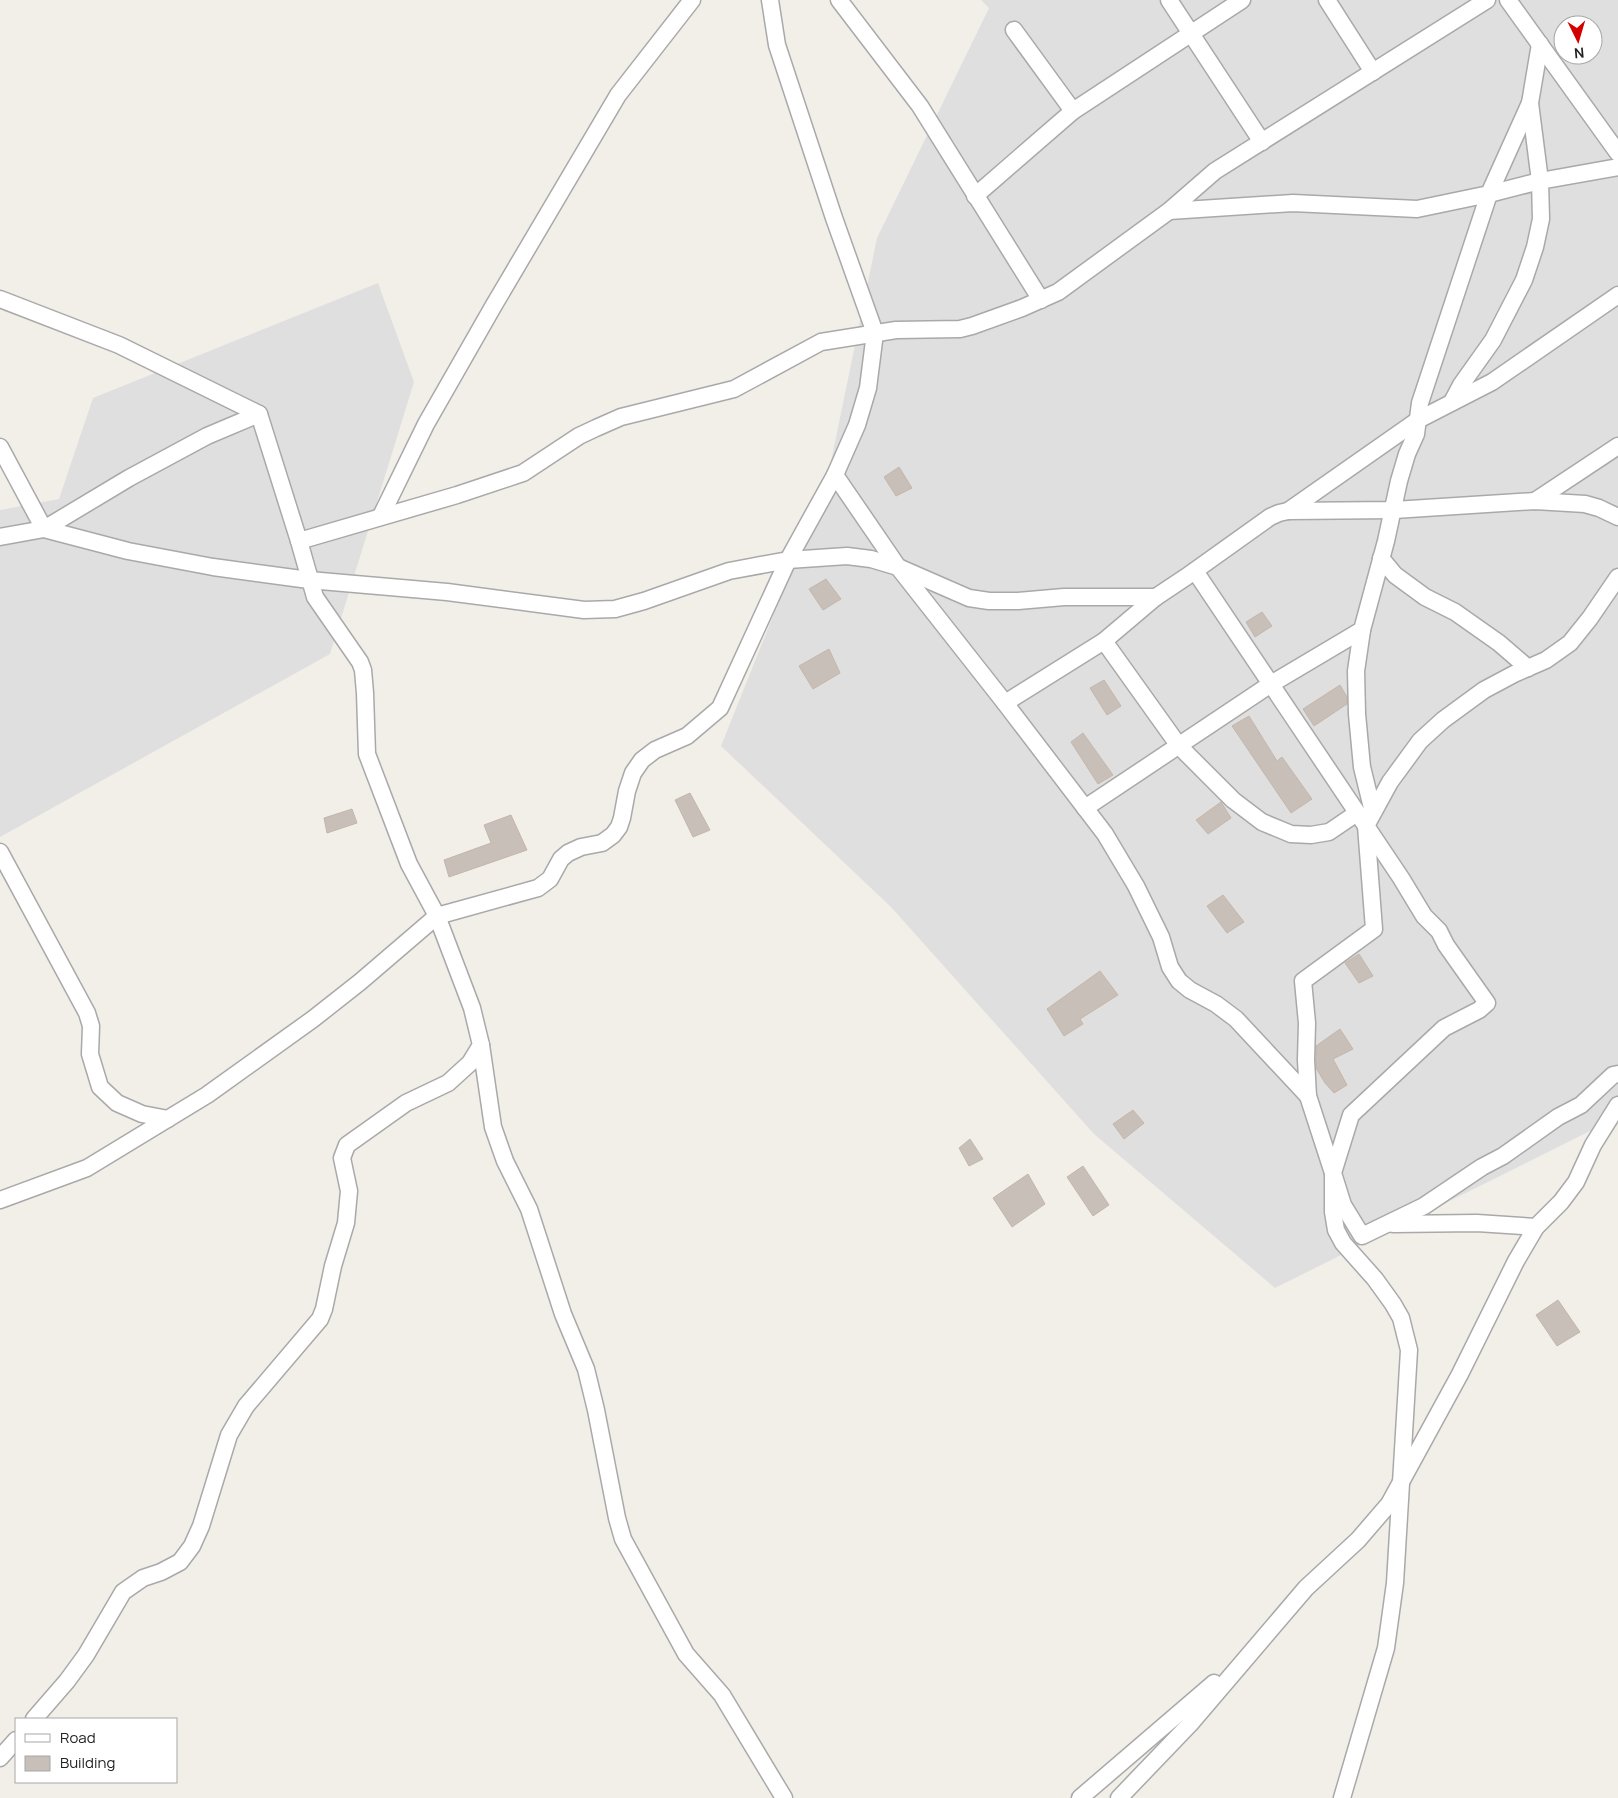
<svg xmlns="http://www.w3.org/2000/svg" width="1618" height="1798" viewBox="0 0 1618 1798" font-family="Manrope,sans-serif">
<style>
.residential{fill:#e0dfdf;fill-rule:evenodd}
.building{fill:#c7bfb8;stroke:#c4b6ab}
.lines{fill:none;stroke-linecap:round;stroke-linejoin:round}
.street-casing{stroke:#a9a9a9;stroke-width:19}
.street{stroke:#fff;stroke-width:16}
</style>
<rect width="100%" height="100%" fill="#f2efe9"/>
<g class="residential">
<path d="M981 0H1618V1101L1594 1129 1275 1288 1094 1134 891 907 721 746 827 481 877 238 989 8ZM1563 25H1593V55H1563Z"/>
<path d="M378 283 414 382 330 654 0 837V510L59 499 93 398Z"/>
</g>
<g class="building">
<path d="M899 467 912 488 896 496 884 477Z"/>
<path d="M826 579 841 599 823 610 809 589Z"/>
<path d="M1262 612 1272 626 1255 637 1246 622Z"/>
<path d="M829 649 840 673 813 689 799 666Z"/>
<path d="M1104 680 1121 706 1107 715 1090 688Z"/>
<path d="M1340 685 1347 697V704L1314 726 1303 709Z"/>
<path d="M1249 716 1277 761 1282 757 1312 799 1291 813 1232 726Z"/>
<path d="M1083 733 1113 775 1098 784 1071 742Z"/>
<path d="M690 793 710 830 693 837 675 800Z"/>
<path d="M1221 802 1231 818 1208 834 1196 820Z"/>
<path d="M352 809 357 823 327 833 324 818Z"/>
<path d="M511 815 527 850 449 877 444 860 491 843 484 825Z"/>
<path d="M1223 895 1244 922 1227 933 1207 906Z"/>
<path d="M1359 954 1373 976 1359 983 1345 963Z"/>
<path d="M1100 971 1118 995 1080 1019 1083 1024 1064 1036 1047 1009Z"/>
<path d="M1340 1029 1353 1049 1333 1059 1347 1085 1334 1093 1325 1083 1316 1068V1046Z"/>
<path d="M1133 1110 1144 1123 1124 1139 1113 1124Z"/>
<path d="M970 1139 983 1159 969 1166 959 1148Z"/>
<path d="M1083 1166 1109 1205 1093 1216 1067 1177Z"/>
<path d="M1028 1174 1045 1204 1012 1227 993 1198Z"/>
<path d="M1558 1300 1580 1332 1557 1346 1536 1315Z"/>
</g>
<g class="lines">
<defs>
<g id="street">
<path d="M839 0 920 106 1041 300"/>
<path d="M1169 0 1262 142"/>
<path d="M1327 0 1373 72"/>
<path d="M1508 0 1618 153"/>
<path d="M1014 30 1073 111"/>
<path d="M975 196 1073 111 1242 0"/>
<path d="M1169 211 1293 203 1417 209 1489 194 1540 181 1530 103 1540 44"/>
<path d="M0 299 119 345 259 414 299 541 315 597 360 662 363 670 365 693 367 754 409 864 437 916 360 982 313 1019 207 1095 87 1168 0 1200"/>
<path d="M1452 402 1461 385 1493 340 1524 280 1535 247 1541 219 1540 181 1618 167"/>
<path d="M0 447 44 529 128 551 213 567 309 580 447 592 584 610 615 609 644 601 729 571 788 560 847 556 871 559 898 567 969 598 989 601H1018L1064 597H1156L1186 577 1270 517 1279 513 1288 511 1394 510 1535 501 1585 504 1599 508 1618 517"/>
<path d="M835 475 898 567 1005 703 1105 834 1136 886 1161 937 1170 967 1179 981 1190 990 1216 1004 1236 1019 1308 1096"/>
<path d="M1535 501 1618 446"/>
<path d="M1288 511 1418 420 1492 382 1618 295"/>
<path d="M381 516 426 424 494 305 618 95 692 0"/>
<path d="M0 537 44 529 129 478 207 436 259 414"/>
<path d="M299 541 457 495 523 473 579 436 596 428 621 417 734 389 821 342 896 330 960 329 972 326 1022 308 1058 292 1169 211 1215 171 1487 0"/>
<path d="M1381 558 1395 575 1425 597 1455 612 1499 643 1528 668"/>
<path d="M1195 571 1401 878 1424 916 1439 931 1446 945 1487 1003 1479 1010 1444 1028 1351 1115 1333 1173 1343 1205 1362 1236 1424 1206 1482 1167 1503 1156 1558 1117 1581 1105 1613 1075 1618 1074"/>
<path d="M1104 641 1179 746 1233 800 1262 822 1291 834 1311 835 1329 832 1357 813"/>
<path d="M1005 703 1104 641 1156 597"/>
<path d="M1085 808 1271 684 1362 630"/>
<path d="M1373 812 1362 767 1357 714 1356 671 1362 630 1386 541 1399 481 1407 454 1416 434 1420 403 1489 194 1530 103"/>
<path d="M0 852 87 1013 91 1026 90 1054 100 1087 117 1103 142 1114 168 1119"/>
<path d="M481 1045 493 1127 505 1161 529 1209 563 1314 586 1369 596 1410 617 1518 623 1539 686 1654 722 1695 784 1798"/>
<path d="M1393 1224 1477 1223 1536 1227"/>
<path d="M34 1719 67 1681 86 1655 123 1592 143 1578 161 1572 180 1562 192 1546 201 1526 229 1435 246 1406 320 1319 324 1309 333 1266 346 1223 349 1191 342 1158 347 1145 406 1103 448 1083 470 1063 481 1045 472 1008 437 916 538 888 550 879 561 859 568 853 581 847 602 843 613 835 619 827 622 818 627 791 633 773 642 760 655 750 687 736 720 708 788 560 835 475 857 425 868 388 875 333 834 218 777 45 770 0"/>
<path d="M0 1758 16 1740"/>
<path d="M1080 1798 1214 1683"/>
<path d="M1119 1798 1190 1724 1306 1588 1358 1540 1389 1504 1460 1374 1516 1261 1536 1227 1561 1202 1576 1182 1593 1145 1618 1105"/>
<path d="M1342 1798 1386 1648 1395 1583 1409 1350 1401 1318 1393 1304 1375 1279 1343 1243 1336 1230 1333 1212V1173L1308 1096 1306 1060 1307 1023 1303 981 1374 929 1366 826 1390 782 1420 741 1443 720 1484 690 1514 674 1546 660 1570 643 1590 618 1618 577"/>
</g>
</defs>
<use href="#street" class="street-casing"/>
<use href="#street" class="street"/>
</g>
<rect x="15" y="1718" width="162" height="65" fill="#ffffff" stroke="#a7a7a7"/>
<rect x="25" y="1734" width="25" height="8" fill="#ffffff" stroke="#a7a7a7"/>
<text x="60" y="1743" font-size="15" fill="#222222">Road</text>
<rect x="25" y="1756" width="25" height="15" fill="#c7bfb8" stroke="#a7a7a7"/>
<text x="60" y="1768" font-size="15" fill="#222222">Building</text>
<g transform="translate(1578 40) rotate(175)"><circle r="24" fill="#ffffff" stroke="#a7a7a7"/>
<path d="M0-4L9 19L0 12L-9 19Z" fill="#d40000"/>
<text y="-8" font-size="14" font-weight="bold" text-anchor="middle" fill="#222222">N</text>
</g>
</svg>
